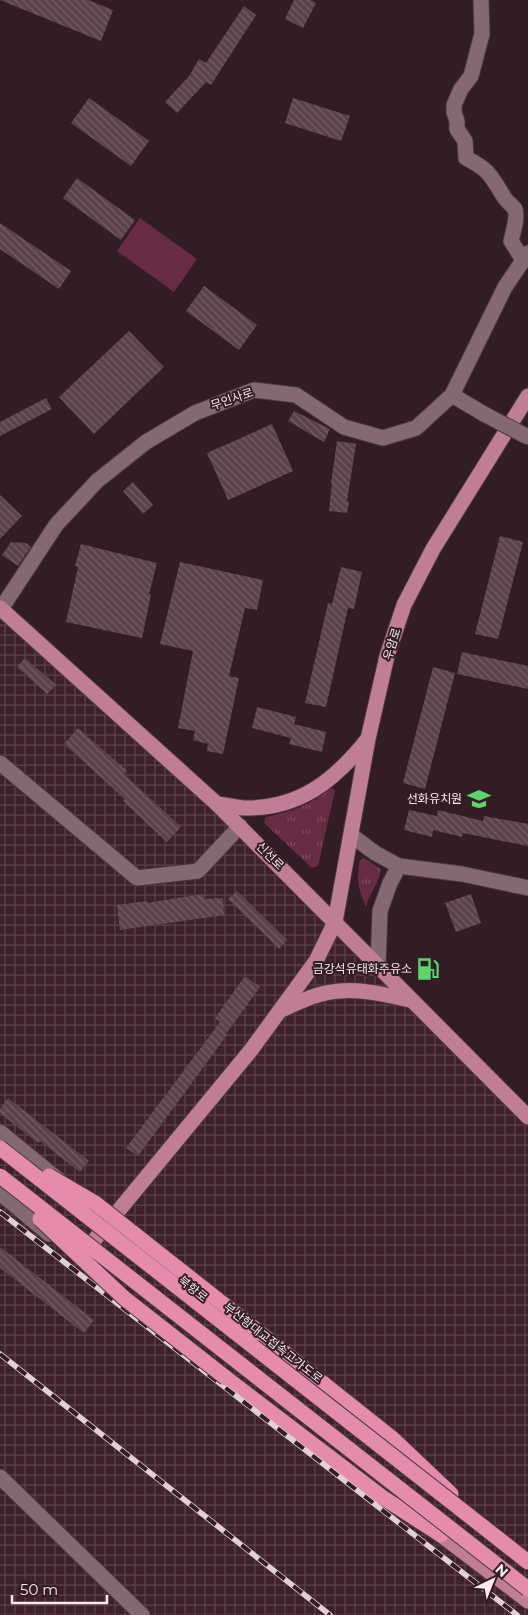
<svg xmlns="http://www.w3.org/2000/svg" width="528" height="1615" viewBox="0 0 528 1615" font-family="Montserrat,'Noto Sans KR',sans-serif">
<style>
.industrial{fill:url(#industrial-grid)}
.grass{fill:url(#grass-tufts)}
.park{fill:#682b44}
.building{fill:url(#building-back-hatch)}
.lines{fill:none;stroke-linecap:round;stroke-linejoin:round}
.minor-casing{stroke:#4b3840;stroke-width:17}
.major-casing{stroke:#4b3840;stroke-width:17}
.highway-casing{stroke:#4b3840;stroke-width:17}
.minor{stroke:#856972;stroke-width:15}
.major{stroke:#bf7e95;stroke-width:15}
.highway{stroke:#e58cad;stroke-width:15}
.rail-casing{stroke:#e1d0d6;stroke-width:5.5}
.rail{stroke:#331d25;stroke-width:4;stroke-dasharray:11;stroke-linecap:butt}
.minor-bridge-casing{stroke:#4b3840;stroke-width:17;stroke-linecap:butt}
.highway-bridge-casing{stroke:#4b3840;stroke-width:17;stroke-linecap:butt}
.minor-bridge{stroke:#856972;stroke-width:15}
.highway-bridge{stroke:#e58cad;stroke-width:15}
.labels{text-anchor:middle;stroke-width:4;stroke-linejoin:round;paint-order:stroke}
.street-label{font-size:12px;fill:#fae9ef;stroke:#331d25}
.poi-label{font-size:12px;fill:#fae9ef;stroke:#331d25;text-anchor:end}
</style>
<defs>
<pattern id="industrial-grid" width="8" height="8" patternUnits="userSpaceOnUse" patternTransform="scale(1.25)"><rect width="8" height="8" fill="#3f212c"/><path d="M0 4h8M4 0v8" fill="none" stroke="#5c414b"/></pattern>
<pattern id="grass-tufts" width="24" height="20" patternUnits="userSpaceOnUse" patternTransform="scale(1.25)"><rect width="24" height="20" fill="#682b44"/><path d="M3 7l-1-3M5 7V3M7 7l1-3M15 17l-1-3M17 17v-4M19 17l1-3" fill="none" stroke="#7e4a5f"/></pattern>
<pattern id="building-back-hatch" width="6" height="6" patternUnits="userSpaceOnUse" patternTransform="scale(1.25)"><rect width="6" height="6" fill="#5c424b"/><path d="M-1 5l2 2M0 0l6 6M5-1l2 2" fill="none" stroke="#745d65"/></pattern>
</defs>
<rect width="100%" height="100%" fill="#331d25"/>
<path class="industrial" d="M0 608 217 804 528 1117V1615H0Z"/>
<g class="grass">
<path d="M331 788 335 790 318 866 312 868 264 823 266 817C295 810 308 806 331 788Z"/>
<path d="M364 858 381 869C379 882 370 894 366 906 358 888 356 880 360 860Z"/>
</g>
<path class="park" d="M140 218 197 259 174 292 117 251Z"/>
<g class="building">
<path d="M0 0H88L113 10 101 41Z"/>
<path d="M294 0H311L316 3 303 28 285 19Z"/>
<path d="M244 6 256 15 211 85 206 82 177 113 165 102 189 76 199 59 206 63Z"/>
<path d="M89 98 149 141 131 166 71 123Z"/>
<path d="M293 98 350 116 341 141 285 123Z"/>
<path d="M77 178 135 220 121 240 63 198Z"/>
<path d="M0 223 71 271 59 289 0 249Z"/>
<path d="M204 286 257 325 239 350 186 311Z"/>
<path d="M129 331 164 367 94 434 59 397Z"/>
<path d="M46 398 52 409 0 436V422Z"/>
<path d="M294 411 330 429 324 442 288 421Z"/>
<path d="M272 424 293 471 228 500 207 453Z"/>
<path d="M337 441 356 444 347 501 349 502 347 513 329 511 332 483H331Z"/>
<path d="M133 482 153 505 143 514 123 491Z"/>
<path d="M0 495 22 516 0 539Z"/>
<path d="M500 536 523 542 498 639 475 634Z"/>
<path d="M11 542 26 543 31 547 18 566 2 555Z"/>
<path d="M81 544 157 563 149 594 151 595 142 638 66 622 78 567 75 566Z"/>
<path d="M180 562 263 580 257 610 245 608 229 676 239 678 223 754 207 751 208 744 193 740 195 731 178 728 193 651 160 644Z"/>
<path d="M341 567 362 572 354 609 348 608 326 707 305 703 328 603 332 604Z"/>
<path d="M462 652 528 666V689L457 674Z"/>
<path d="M25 658 56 685 47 694 17 667Z"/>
<path d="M433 667 455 673 425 789 403 783Z"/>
<path d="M257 707 296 717 294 724 326 732 322 752 289 744 291 738 252 728Z"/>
<path d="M78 728 127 771 124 774 181 827 167 842 123 801 125 799 64 744Z"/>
<path d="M409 810 437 816 438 810 483 821 484 816 528 824V846L463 833 462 837 433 830 432 837 404 830Z"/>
<path d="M237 891 287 940 279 949 228 899Z"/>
<path d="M203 894 204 899 223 898 224 915 120 930 117 905 147 901V903Z"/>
<path d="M471 894 481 923 456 932 445 903Z"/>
<path d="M245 976 260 987 226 1034 227 1035 138 1156 126 1148 220 1022 215 1018Z"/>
<path d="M8 1098 89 1161 80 1172 40 1141 38 1143 0 1113V1109Z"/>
<path d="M0 1247 94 1320 84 1333 0 1268Z"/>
</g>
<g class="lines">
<defs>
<g id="minor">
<path d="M481 0 482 34 471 76 461 89 454 105V112L457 121V129L465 141 466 158C491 171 490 175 504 197 507 202 512 205 515 209 518 217 513 233 511 241L523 260"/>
<path d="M452 395 484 414"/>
<path d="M1 609 56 525 97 481 146 442 195 413 254 390 296 395 344 427 383 438 416 428 452 395 505 287 528 253"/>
<path d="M0 763 137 878 198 871 240 826"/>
<path d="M351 835 375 853 399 866 462 874 528 888"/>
<path d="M378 966 380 911 390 883 399 866"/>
<path d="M0 1132 60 1181"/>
<path d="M0 1193 49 1234"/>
<path d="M0 1477 142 1615"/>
</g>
<g id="major">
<path d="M0 608 217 804 528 1117"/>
<path d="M217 804C226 805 235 807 244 808 299 809 334 781 367 740"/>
<path d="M284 1009C301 1001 320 992 340 991 363 989 387 995 410 1000"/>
<path d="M82 1255 251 1050 316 961 335 922 368 739 387 656 404 605 433 549 528 396"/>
<path d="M441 1535 528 1601"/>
</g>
<g id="highway">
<path d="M260 1333 392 1438 451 1494"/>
<path d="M226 1378 382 1497 441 1535"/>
</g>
</defs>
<use href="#minor" class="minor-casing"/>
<use href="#major" class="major-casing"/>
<use href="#highway" class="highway-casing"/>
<use href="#minor" class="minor"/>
<use href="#major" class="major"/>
<use href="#highway" class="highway"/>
<defs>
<g id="rail">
<path d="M0 1212 517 1615"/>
<path d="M0 1354 330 1615"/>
</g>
</defs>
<use href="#rail" class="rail-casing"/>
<use href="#rail" class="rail"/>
<defs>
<path id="minor-bridge" d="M484 414 528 437"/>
<g id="highway-bridge">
<path d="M0 1148 528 1562"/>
<path d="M0 1176 528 1589"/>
<path d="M49 1176 95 1203 260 1333"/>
<path d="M40 1219 124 1298 226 1378"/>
</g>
</defs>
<use href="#minor-bridge" class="minor-bridge-casing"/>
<use href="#highway-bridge" class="highway-bridge-casing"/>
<use href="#minor-bridge" class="minor-bridge"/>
<use href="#highway-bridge" class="highway-bridge"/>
</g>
<defs>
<symbol id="school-bare" viewBox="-9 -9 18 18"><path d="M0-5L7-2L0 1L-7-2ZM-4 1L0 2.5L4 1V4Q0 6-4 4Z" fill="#5cd56d" stroke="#331d25" stroke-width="2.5" paint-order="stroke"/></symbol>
<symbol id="fuel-bare" viewBox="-9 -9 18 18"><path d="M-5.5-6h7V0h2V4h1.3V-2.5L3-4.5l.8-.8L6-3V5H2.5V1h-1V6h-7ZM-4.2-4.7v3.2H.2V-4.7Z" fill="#5cd56d" stroke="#331d25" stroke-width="2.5" paint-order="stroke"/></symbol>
</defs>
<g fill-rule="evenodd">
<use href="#school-bare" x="463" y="783" width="32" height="32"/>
<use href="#fuel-bare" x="412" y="953" width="32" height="32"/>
</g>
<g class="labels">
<g class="street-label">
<text transform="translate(232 399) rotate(-19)" y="4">무인사로</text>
<text transform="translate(392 644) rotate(-73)" y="4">우암로</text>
<text transform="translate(270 856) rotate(45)" y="4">신선로</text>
<text transform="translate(193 1289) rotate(39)" y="4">북항로</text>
<text transform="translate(273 1343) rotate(38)" y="4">부산항대교접속고가도로</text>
</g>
<g class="poi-label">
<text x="462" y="803">선화유치원</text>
<text x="412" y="973">금강석유태화주유소</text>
</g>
</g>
<g transform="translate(493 1580) rotate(43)" stroke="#331d25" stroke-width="4" paint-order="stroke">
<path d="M0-4L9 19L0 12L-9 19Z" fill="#fae9ef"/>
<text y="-8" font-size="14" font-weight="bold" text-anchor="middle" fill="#fae9ef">N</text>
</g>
<path d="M12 1595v8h95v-8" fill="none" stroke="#fae9ef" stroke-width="2.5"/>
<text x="20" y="1595" font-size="15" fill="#fae9ef" stroke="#331d25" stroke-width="4" paint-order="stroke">50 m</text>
</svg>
